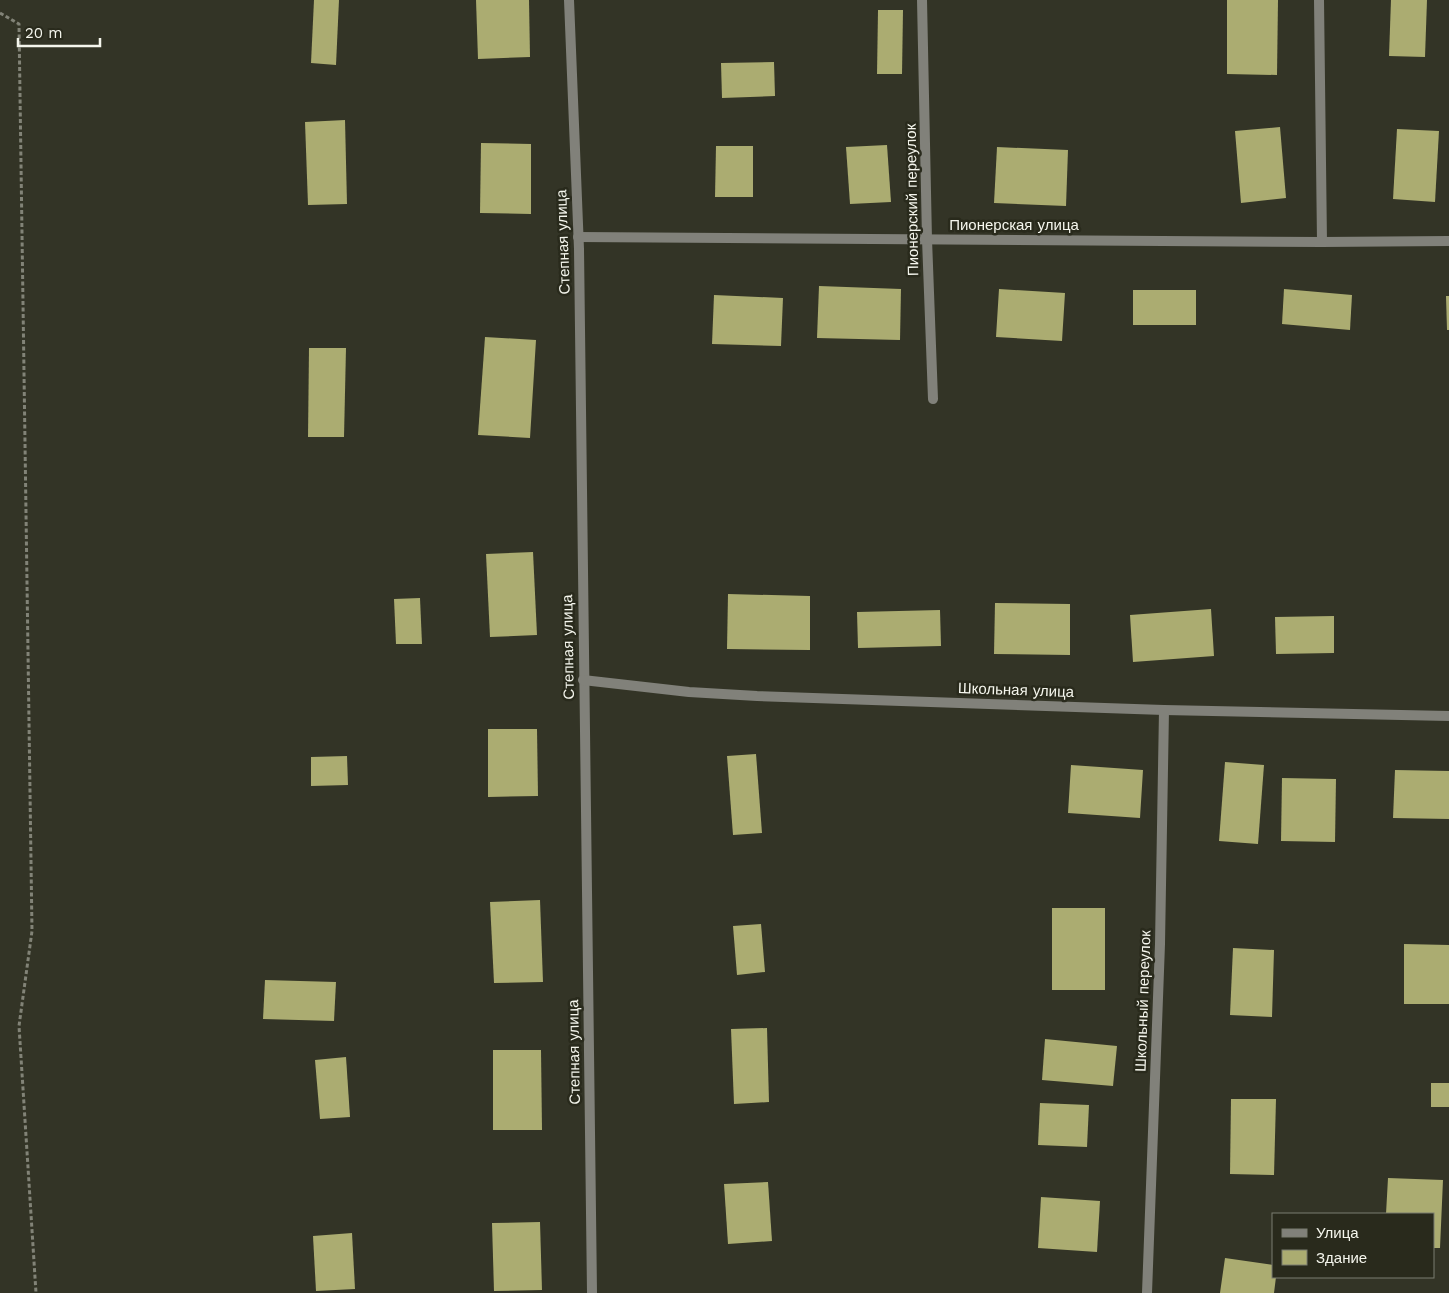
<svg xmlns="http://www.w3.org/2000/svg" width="1449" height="1293" viewBox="0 0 1449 1293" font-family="'Work Sans',sans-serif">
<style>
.building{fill:#abac71}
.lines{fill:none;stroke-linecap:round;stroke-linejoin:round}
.path{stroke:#828377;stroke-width:3;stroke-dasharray:4 2.5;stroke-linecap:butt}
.lane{stroke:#81817a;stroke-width:10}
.street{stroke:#81817a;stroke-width:10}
.labels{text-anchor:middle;stroke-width:5;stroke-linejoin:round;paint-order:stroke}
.street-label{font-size:15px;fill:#f5f6ed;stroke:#292a1c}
</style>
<rect width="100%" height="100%" fill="#333426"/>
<g class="building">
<path d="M314 0H339L336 65 311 63Z"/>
<path d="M476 0H529L530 57 478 59Z"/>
<path d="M1227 0H1278L1277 75 1227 74Z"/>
<path d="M1391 0H1427L1425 57 1389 56Z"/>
<path d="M878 10H903L902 74H877Z"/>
<path d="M774 62 775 96 722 98 721 63Z"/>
<path d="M345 120 347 204 308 205 305 122Z"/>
<path d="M1280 127 1286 198 1241 203 1235 131Z"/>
<path d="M1397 129 1439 131 1435 202 1393 199Z"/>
<path d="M481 143 531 144V214L480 213Z"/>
<path d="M887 145 891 202 850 204 846 147Z"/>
<path d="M716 146H753V197H715Z"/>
<path d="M997 147 1068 150 1066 206 994 203Z"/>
<path d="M819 286 901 289 900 340 817 338Z"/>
<path d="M999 289 1065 293 1062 341 996 337Z"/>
<path d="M1284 289 1352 295 1350 330 1282 324Z"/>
<rect x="1133" y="290" width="63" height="35"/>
<path d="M714 295 783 298 781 346 712 344Z"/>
<path d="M1446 296H1449V330H1447Z"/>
<path d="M485 337 536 340 530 438 478 435Z"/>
<path d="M309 348H346L344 437H308Z"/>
<path d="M533 552 537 635 490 637 486 554Z"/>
<path d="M728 594 810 596V650L727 649Z"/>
<path d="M420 598 422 644H396L394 599Z"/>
<path d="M995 603 1070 604V655L994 654Z"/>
<path d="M1211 609 1214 656 1133 662 1130 615Z"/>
<path d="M940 610 941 646 858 648 857 612Z"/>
<path d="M1334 616V653L1276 654 1275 617Z"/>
<path d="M488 729H537L538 796 488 797Z"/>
<path d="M756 754 762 833 733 835 727 756Z"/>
<path d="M347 756 348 785 311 786V757Z"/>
<path d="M1225 762 1264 765 1258 844 1219 841Z"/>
<path d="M1071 765 1143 770 1140 818 1068 813Z"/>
<path d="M1395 770 1449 771V819L1393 818Z"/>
<path d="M1282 778 1336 779 1335 842 1281 841Z"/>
<path d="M540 900 543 982 494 983 490 902Z"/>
<rect x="1052" y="908" width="53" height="82"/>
<path d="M761 924 765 972 737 975 733 926Z"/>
<path d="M1404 944 1449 945V1004H1404Z"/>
<path d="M1233 948 1274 950 1272 1017 1230 1015Z"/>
<path d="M265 980 336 982 334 1021 263 1019Z"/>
<path d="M767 1028 769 1102 734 1104 731 1029Z"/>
<path d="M1045 1039 1117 1046 1113 1086 1042 1080Z"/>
<path d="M493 1050H541L542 1130H493Z"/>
<path d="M346 1057 350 1117 320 1119 315 1060Z"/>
<rect x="1431" y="1083" width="18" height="24"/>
<path d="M1231 1099H1276L1274 1175 1230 1174Z"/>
<path d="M1040 1103 1089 1105 1087 1147 1038 1145Z"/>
<path d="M1388 1178 1443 1180 1440 1248H1433V1214H1386Z"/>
<path d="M768 1182 772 1241 728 1244 724 1184Z"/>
<path d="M1041 1197 1100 1201 1097 1252 1038 1248Z"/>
<path d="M540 1222 542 1290 494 1291 492 1223Z"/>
<path d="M352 1233 355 1289 316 1291 313 1236Z"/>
<path d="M1225 1258 1273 1265V1277H1276L1274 1293H1220Z"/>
</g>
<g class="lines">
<path class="path" d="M0 13 19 24 32 931 19 1026 36 1293"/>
<path class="lane" d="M1319 0 1322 242"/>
<g class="street">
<path d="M569 0 579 249 592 1293"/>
<path d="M922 0 927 239 933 399"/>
<path d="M578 237 1322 242 1449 241"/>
<path d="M583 680 689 692 757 696 1164 710 1449 716"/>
<path d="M1147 1293 1160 944 1164 710"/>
</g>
</g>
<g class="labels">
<g class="street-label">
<text transform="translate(912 200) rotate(-91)" y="5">Пионерский переулок</text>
<text x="1014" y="230">Пионерская улица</text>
<text transform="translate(563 242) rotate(-92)" y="5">Степная улица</text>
<text transform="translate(568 647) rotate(-91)" y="5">Степная улица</text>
<text transform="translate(1016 690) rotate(2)" y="5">Школьная улица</text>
<text transform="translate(1143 1001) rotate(-88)" y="5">Школьный переулок</text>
<text transform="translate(574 1052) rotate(-91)" y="5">Степная улица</text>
</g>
</g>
<rect x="1272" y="1213" width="162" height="65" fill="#292a1c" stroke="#7b7c70"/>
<rect x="1282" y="1229" width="25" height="8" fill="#81817a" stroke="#7b7c70"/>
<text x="1316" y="1238" font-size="15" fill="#f5f6ed">Улица</text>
<rect x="1282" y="1250" width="25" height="15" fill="#abac71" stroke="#7b7c70"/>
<text x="1316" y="1263" font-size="15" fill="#f5f6ed">Здание</text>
<path d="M18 38v8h82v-8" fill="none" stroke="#f5f6ed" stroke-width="2.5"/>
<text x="25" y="38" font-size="15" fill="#f5f6ed" stroke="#292a1c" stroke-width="4" paint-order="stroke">20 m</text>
</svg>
